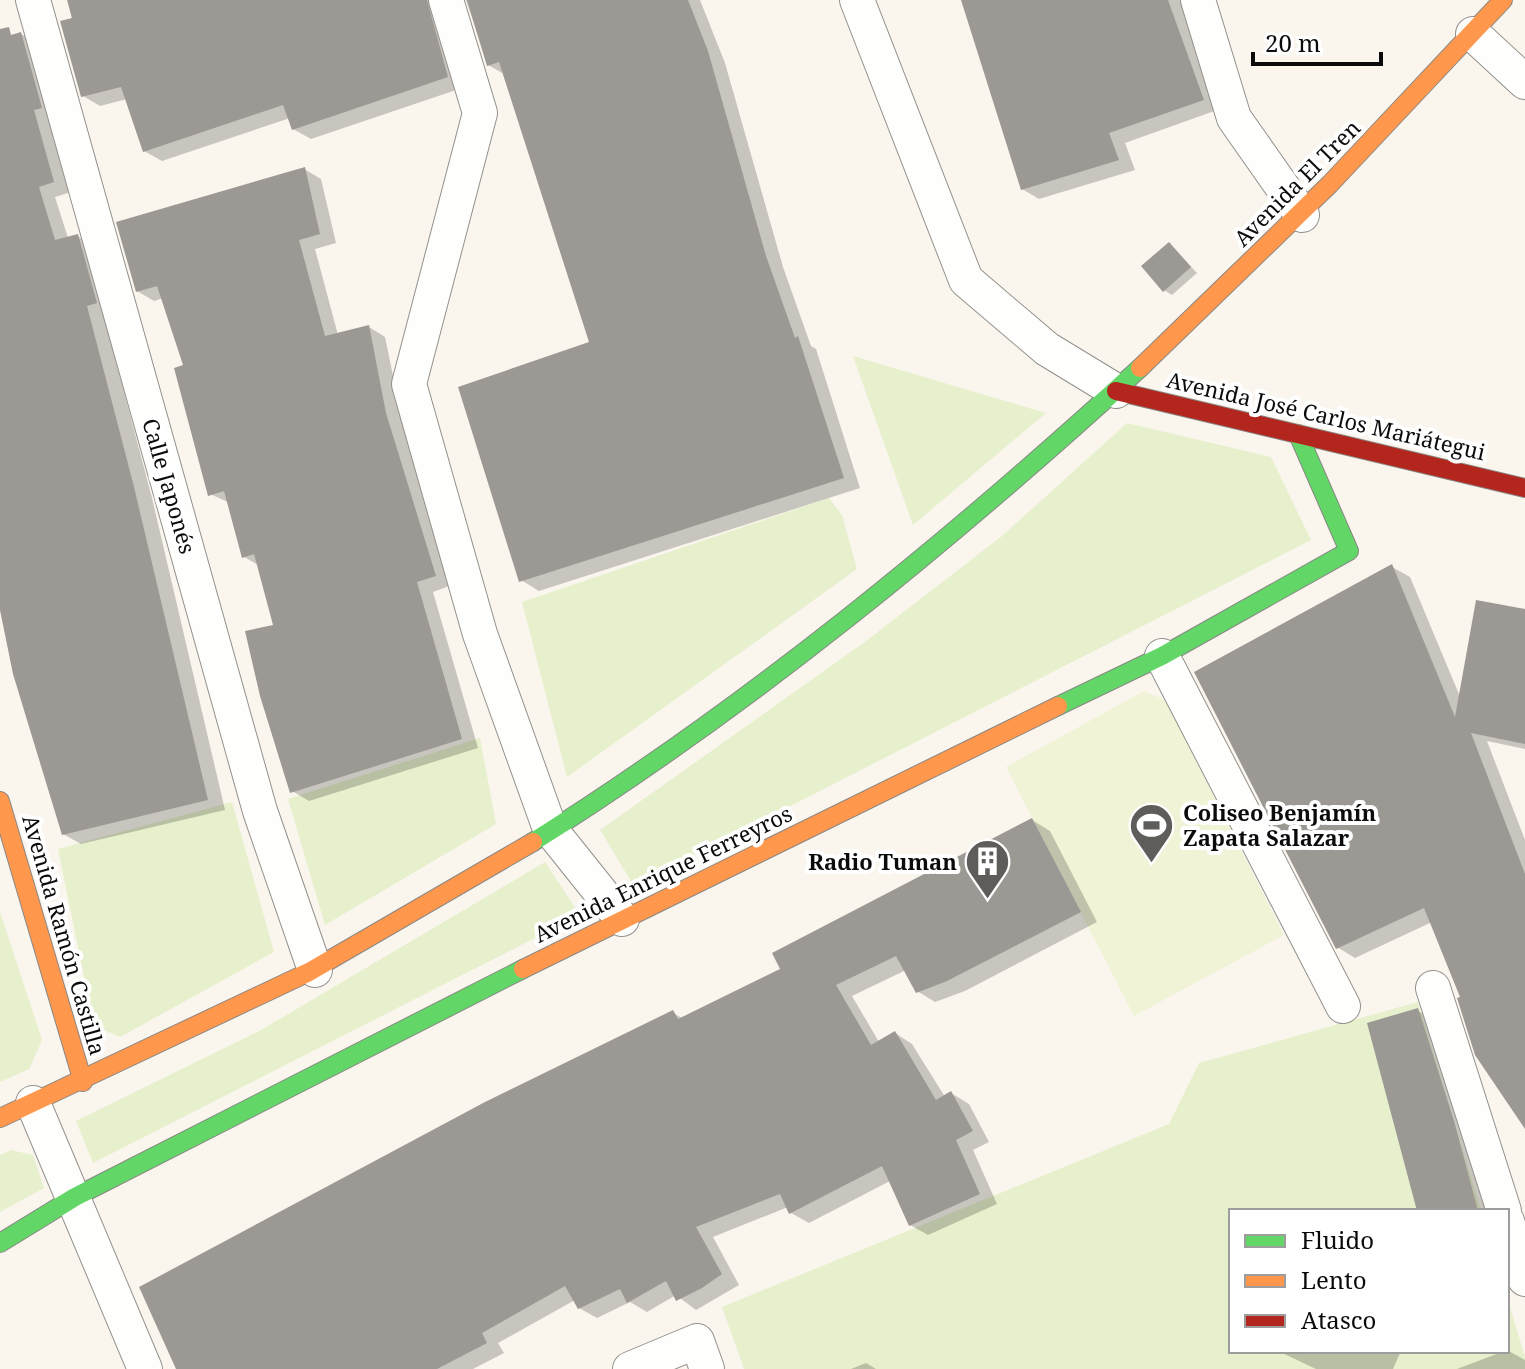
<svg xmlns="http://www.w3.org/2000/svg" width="1525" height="1369" viewBox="0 0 1525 1369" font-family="'Noto Serif',serif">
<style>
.green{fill:#e7f0cc}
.pitch{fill:#f0f3d6}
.shadow{fill:#0003}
.building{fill:#9c9894}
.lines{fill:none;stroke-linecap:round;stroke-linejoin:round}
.street-casing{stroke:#93918d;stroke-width:36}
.fast-casing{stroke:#898784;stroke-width:20}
.slow-casing{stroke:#898784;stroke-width:20}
.jam-casing{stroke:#898784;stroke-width:20}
.street{stroke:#fefefc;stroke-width:34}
.fast{stroke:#63d668;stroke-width:18}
.slow{stroke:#ff974d;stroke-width:18}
.jam{stroke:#b3261e;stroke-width:18}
.labels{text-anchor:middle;stroke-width:8;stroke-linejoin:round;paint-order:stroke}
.street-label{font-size:22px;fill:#0b0b0b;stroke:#fff}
.poi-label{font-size:22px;font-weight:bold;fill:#0b0b0b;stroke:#fff;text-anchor:start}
</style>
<rect width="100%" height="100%" fill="#faf6ee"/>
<g class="green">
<path d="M853 356 1046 413 913 525Z"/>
<path d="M1127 423 1271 457 1311 540 634 886 600 830 866 641 1002 536Z"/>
<path d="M829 498 842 515 857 569 567 777 522 602Z"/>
<path d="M480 738 496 824 325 925 288 799Z"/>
<path d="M232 802 274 952 120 1037 94 1026 58 849Z"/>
<path d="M545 862 580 915 93 1163 76 1121 261 1030Z"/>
<path d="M0 912 42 1040 29 1069 0 1082Z"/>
<path d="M1418 1002 1481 1211H1231V1351H1507V1297L1525 1357V1369H744L722 1307 1169 1124 1199 1063Z"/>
<path d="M11 1150 33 1155 44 1188 0 1212V1155Z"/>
</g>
<path class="pitch" d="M1144 691 1165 700 1284 935 1134 1016 1006 767Z"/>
<g class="shadow">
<path d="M69 0H449L465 87 311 139 293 129 290 118 162 161 144 151 127 99 100 106 83 96Z"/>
<path d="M466 0H700L725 63 783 267 811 346 816 349 860 488 539 591 521 580 591 343 504 74 488 65Z"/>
<path d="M964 0H1181L1220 109 1125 143 1135 170 1039 199 1022 189Z"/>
<path d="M21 34 39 44 71 192 55 197 68 238 77 236 95 246 114 313 104 316 152 498 225 810 81 844 63 834 0 600V40Z"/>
<path d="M304 169 321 179 336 243 315 249 338 335 369 327 385 337 403 424 452 585 433 592 478 748 309 801 292 791 275 626 260 566 244 557 230 503 210 494 186 367 163 298 154 301 137 291Z"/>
<path d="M1170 244 1197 273 1172 295 1164 290Z"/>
<path d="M1392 567 1410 577 1461 699 1525 612V749L1487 741 1525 840V1121L1463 998 1432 922 1355 958 1337 947Z"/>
<path d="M1032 820 1050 831 1097 922 965 991 935 1002 917 991 906 970 852 996 879 1042 895 1033 912 1044 945 1097 951 1093 969 1104 989 1142 973 1150 997 1204 928 1235 910 1225 890 1181 809 1223 791 1213 788 1207 713 1237 739 1285 696 1310 676 1295 647 1312 630 1302 597 1318 579 1308 575 1300 498 1343 504 1353 473 1369H177L673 1013 684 1019 782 970Z"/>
<path d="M1418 1011 1444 1025 1499 1211H1419Z"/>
<path d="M1507 1350 1525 1360V1369H1457Z"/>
<path d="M1278 1351H1401L1393 1369H1316Z"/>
<path d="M866 1363 876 1369H851Z"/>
</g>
<g class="building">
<path d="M67 0H427L448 77 292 130 283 105 143 152 121 87 81 97 60 21 72 18Z"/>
<path d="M467 0H688L708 51 766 256 795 338 798 336 844 478 519 582 458 387 589 342 499 62 487 66Z"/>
<path d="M961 0H1168L1204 100 1109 133 1119 160 1021 190Z"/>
<path d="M9 27 11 35 21 32 42 108 34 110 54 182 39 187 55 240 78 234 97 303 87 306 134 487 208 800 62 835 13 674 0 610V29Z"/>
<path d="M305 167 320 234 299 240 325 336 369 325 386 413 436 576 417 582 462 739 290 793 260 696 245 631 273 625 254 554 242 558 224 491 208 496 174 368 183 365 157 286 136 292 116 222Z"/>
<path d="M1169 242 1191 267 1163 292 1141 266Z"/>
<path d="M1392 564 1455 717 1476 600 1525 609V744L1471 733 1525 874V1129L1475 1055 1457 998 1460 997 1424 908 1336 949 1194 672Z"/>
<path d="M1032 818 1081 912 947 981 916 993 896 956 836 985 871 1045 895 1031 936 1100 951 1091 973 1131 956 1140 980 1194 909 1226 882 1166 789 1214 780 1194 696 1227 722 1274 702 1288 676 1301 666 1281 627 1303 620 1289 578 1309 565 1286 482 1333 487 1343 437 1369H176L139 1287 485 1102 673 1010 678 1019 780 969 772 953Z"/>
<path d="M1418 1008 1454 1121 1478 1211H1417L1367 1023Z"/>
</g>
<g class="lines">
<defs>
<g id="street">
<path d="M33 0 260 811 315 970"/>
<path d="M446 0 480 113 409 384 480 634 550 829 622 919"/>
<path d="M857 0 966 280 1047 349 1116 391"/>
<path d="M1198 0 1234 118 1302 215"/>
<path d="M1473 34 1525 82"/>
<path d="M1162 656 1343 1006"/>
<path d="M1433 988 1504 1211"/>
<path d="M33 1103 145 1369"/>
<path d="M1507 1221 1525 1279"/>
<path d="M630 1369 697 1341 707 1369"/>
</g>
<g id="fast">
<path d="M1058 706 1162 656 1349 551 1298 434"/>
<path d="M533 842C752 704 949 542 1140 368"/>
<path d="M0 1243 75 1197 523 969"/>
</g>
<g id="slow">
<path d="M1140 368 1330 184 1503 0"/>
<path d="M0 801 83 1082"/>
<path d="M523 969 1058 706"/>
<path d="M0 1118 309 972 533 842"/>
</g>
<path id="jam" d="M1116 391 1525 488"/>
</defs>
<use href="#street" class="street-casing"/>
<use href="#fast" class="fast-casing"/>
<use href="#slow" class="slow-casing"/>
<use href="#jam" class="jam-casing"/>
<use href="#street" class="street"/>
<use href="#fast" class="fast"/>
<use href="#slow" class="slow"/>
<use href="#jam" class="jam"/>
</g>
<defs>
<symbol id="stadium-pin" viewBox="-11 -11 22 30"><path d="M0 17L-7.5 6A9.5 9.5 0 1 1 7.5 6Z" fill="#5f5d5a" stroke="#fff"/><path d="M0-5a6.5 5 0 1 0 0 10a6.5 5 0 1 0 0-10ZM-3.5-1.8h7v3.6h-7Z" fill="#fff"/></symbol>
<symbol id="building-pin" viewBox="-11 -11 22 30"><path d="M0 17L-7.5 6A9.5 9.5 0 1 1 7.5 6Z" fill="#5f5d5a" stroke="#fff"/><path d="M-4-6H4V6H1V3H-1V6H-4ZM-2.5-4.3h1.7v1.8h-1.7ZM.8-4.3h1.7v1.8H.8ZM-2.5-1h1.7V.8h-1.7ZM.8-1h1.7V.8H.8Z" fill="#fff"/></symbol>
</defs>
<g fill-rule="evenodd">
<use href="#stadium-pin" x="1126" y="800" width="51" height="69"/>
<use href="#building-pin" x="962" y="836" width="51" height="69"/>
</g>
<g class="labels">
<g class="street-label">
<text transform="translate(1297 183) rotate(-45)" y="8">Avenida El Tren</text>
<text transform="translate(1326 416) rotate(13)" y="8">Avenida José Carlos Mariátegui</text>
<text transform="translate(169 486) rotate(74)" y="8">Calle Japonés</text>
<text transform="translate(663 874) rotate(-26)" y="8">Avenida Enrique Ferreyros</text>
<text transform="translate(64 935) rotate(74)" y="8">Avenida Ramón Castilla</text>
</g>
<g class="poi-label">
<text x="1183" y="821">Coliseo Benjamín<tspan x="1183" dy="25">Zapata Salazar</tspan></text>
<text x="957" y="870" text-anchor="end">Radio Tuman</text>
</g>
</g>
<rect x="1229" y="1209" width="280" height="144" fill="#ffffff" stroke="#9d9d9d" stroke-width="2"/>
<rect x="1245" y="1235" width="40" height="12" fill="#63d668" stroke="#9d9d9d" stroke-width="2"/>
<text x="1301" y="1249" font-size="24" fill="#0b0b0b">Fluido</text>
<rect x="1245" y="1275" width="40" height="12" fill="#ff974d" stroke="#9d9d9d" stroke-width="2"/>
<text x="1301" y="1289" font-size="24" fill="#0b0b0b">Lento</text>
<rect x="1245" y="1315" width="40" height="12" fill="#b3261e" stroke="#9d9d9d" stroke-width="2"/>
<text x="1301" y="1329" font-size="24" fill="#0b0b0b">Atasco</text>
<path d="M1253 52v12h128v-12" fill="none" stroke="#0b0b0b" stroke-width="4"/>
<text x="1265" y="52" font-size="24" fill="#0b0b0b" stroke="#ffffff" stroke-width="6" paint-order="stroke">20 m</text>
</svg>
